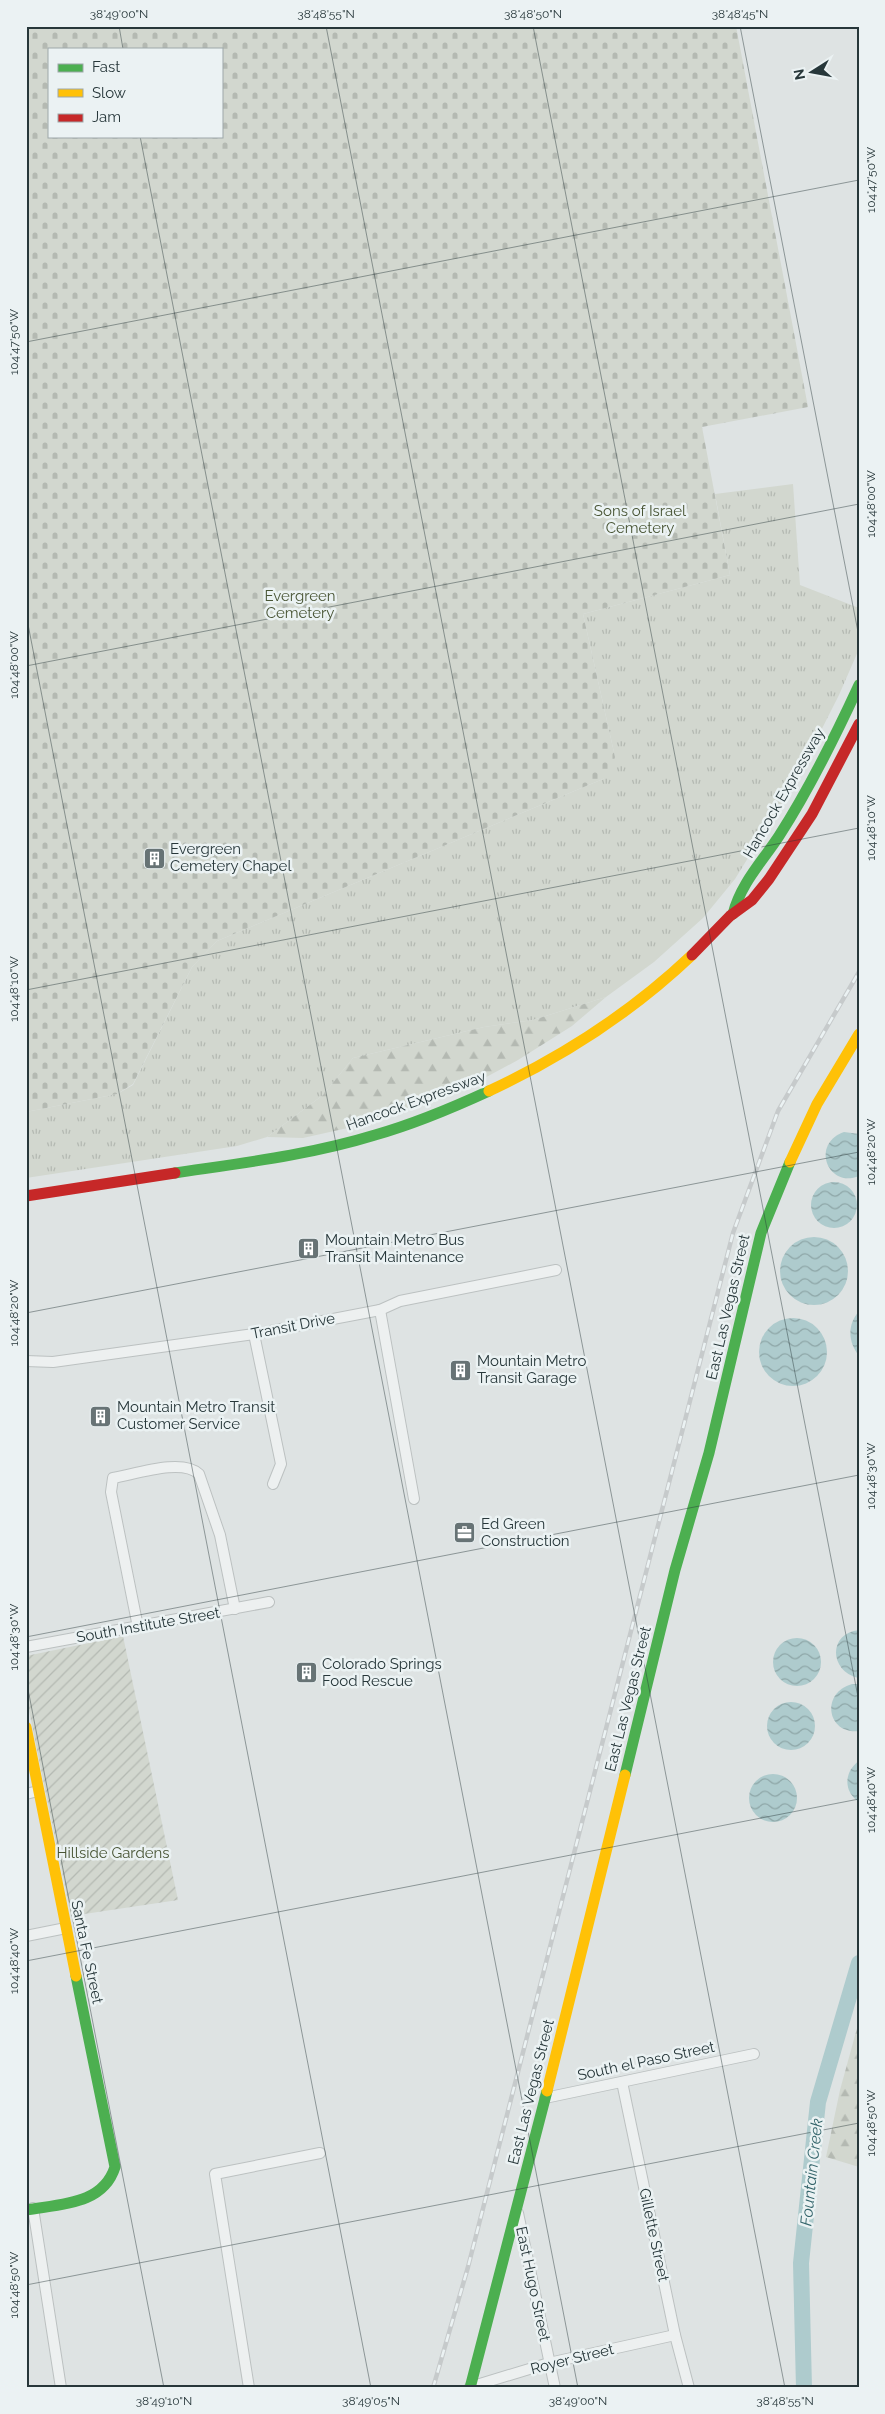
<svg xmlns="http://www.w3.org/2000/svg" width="885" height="2414" viewBox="0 0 885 2414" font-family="Raleway,sans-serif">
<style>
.grass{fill:url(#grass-tufts)}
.forest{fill:url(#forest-firs)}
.cemetery{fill:url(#cemetery-stones);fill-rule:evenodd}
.garden{fill:url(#garden-furrows)}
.water{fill:url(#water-waves)}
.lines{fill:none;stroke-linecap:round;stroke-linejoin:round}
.river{stroke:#aecbcd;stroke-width:16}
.street-casing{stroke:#bcc1c1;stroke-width:12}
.street{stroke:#edf0f0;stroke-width:10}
.fast{stroke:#4caf50;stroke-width:11}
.slow{stroke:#ffc107;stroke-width:11}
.jam{stroke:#c62828;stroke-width:11}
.rail-casing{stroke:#c6cacb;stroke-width:4.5}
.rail{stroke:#ebf2f3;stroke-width:2.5;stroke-dasharray:8;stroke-linecap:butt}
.ticks{fill:none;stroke:#27373a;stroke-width:1;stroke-opacity:0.45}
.labels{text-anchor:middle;stroke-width:5;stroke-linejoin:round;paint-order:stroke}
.park-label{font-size:15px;fill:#495535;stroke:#ebf2f3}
.street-label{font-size:15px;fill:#27373a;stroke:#ebf2f3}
.poi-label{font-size:15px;fill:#27373a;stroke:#ebf2f3;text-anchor:start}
.water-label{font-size:16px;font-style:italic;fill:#34656b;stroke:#ebf2f3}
.neatline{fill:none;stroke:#27373a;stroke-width:2}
.ticks-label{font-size:12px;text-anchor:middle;fill:#27373a}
</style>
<defs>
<pattern id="grass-tufts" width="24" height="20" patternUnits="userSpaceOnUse" patternTransform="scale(1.25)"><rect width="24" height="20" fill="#d2d7cf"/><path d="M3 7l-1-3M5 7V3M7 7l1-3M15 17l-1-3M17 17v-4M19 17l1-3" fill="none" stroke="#b4b9b2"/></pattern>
<pattern id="forest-firs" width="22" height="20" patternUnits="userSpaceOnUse" patternTransform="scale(1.25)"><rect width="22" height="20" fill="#d2d7cf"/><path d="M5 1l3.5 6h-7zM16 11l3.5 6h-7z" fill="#b4b9b2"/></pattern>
<pattern id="cemetery-stones" width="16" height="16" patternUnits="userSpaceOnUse" patternTransform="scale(1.25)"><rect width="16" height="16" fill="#d2d7cf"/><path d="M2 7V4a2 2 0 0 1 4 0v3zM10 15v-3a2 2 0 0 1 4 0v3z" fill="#b4b9b2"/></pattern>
<pattern id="garden-furrows" width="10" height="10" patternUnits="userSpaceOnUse" patternTransform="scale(1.25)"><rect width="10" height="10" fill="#d2d7cf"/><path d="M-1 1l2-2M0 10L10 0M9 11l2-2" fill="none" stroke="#b4b9b2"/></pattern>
<pattern id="water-waves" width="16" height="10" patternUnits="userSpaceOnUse" patternTransform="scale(1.25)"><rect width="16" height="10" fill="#aecbcd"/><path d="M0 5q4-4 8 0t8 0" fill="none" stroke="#8ea6a7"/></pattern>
</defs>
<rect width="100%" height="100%" fill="#dee3e3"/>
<path class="grass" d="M793 484 800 585 859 608V649L839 695 796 780 735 879 703 918 654 962 606 997 533 1020 484 1027 353 1058 323 1095 267 1137 237 1146 26 1178V1112L117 1094 133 1085 192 967 217 941 603 779 615 757 583 614 730 575 715 494Z"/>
<g class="forest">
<path d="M606 997 572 1026 518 1060 466 1088 401 1110 370 1123 303 1138 267 1137 323 1095 353 1058 484 1027 533 1020Z"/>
<path d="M859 2021V2167L826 2157 840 2090Z"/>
</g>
<path class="cemetery" d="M26 26H736L808 407 702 427 730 575 583 614 615 757 612 768 603 779 217 941 192 967 133 1084 117 1094 26 1112ZM49 49H221V136H49Z"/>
<path class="garden" d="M123 1636 178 1900 71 1916 26 1696V1656Z"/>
<g class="water">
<path d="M844 1132 859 1134V1176C828 1189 810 1144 844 1132Z"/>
<circle cx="834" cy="1205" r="23"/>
<circle cx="814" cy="1271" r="34"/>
<path d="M859 1311V1356C848 1342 847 1325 859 1311Z"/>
<circle cx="793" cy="1352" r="34"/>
<path d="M859 1630V1678H858C829 1671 828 1633 859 1630Z"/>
<circle cx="797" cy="1662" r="24"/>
<path d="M852 1684H859V1731C827 1735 820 1693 852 1684Z"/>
<circle cx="791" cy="1726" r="24"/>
<path d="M859 1761V1802C843 1792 844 1771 859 1761Z"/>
<circle cx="773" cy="1798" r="24"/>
</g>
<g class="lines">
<path class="river" d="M804 2388 801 2263 818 2102 859 1963"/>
<defs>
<g id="street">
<path d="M380 1310 414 1499"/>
<path d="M254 1334 281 1464 273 1484"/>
<path d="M26 1361 53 1362 254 1334 380 1310 400 1301 556 1270"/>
<path d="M138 1627 111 1492 113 1478C136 1474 182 1458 199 1474L220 1535 235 1609"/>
<path d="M26 1647 269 1602"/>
<path d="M26 1794 38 1791"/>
<path d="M26 1936 66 1928"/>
<path d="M622 2082 675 2335 689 2388"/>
<path d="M545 2098 754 2054"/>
<path d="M33 2208 61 2388"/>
<path d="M518 2213 555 2388"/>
<path d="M470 2387 549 2363 675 2335"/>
<path d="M249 2388 215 2174 320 2153"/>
</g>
</defs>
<use href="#street" class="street-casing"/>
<use href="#street" class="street"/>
<g class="fast">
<path d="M733 914C741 883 762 862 779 836 810 788 835 737 859 685"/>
<path d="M175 1173C242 1163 310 1155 375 1135 414 1124 452 1108 489 1091"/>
<path d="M625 1775 675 1570 709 1453 761 1233 790 1162"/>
<path d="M26 2210C60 2204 103 2205 115 2167L76 1976"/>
<path d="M470 2388 547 2091"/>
</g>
<g class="slow">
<path d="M489 1091C562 1057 633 1011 692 955"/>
<path d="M790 1162 817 1104 859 1034"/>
<path d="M26 1727 76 1976"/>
<path d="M547 2091 625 1775"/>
</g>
<g class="jam">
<path d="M692 955 730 916 752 900 769 879 812 814 859 724"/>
<path d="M26 1196 175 1173"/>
</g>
<defs>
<path id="rail" d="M433 2388 468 2267 733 1233 778 1111 859 972"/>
</defs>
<use href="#rail" class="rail-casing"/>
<use href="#rail" class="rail"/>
</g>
<path class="ticks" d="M119 26 123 49M326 26 785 2388M533 26 859 1702M740 26 859 637M140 136 578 2388M26 342 859 180M26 614 371 2388M26 666 859 504M26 990 859 828M26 1313 859 1152M26 1637 859 1475M26 1679 164 2388M26 1961 859 1799M26 2285 859 2123"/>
<defs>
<symbol id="building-square" viewBox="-11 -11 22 22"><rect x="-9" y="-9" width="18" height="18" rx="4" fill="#677375" stroke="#ebf2f3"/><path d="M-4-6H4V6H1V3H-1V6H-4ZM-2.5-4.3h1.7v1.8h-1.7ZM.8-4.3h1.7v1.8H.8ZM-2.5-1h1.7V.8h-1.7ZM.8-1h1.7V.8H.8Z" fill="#fff"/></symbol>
<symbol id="office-square" viewBox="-11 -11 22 22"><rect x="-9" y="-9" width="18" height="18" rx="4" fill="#677375" stroke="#ebf2f3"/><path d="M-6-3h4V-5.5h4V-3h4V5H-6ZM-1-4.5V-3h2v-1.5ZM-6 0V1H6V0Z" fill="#fff"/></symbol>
</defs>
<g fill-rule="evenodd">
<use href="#building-square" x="142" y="846" width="25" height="25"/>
<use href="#building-square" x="296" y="1236" width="25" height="25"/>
<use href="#building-square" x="448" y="1358" width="25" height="25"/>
<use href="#building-square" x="88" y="1404" width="25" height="25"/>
<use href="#office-square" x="452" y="1520" width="25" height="25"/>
<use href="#building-square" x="294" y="1660" width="25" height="25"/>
</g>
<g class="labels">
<g class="park-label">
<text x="640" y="516">Sons of Israel<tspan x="640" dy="17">Cemetery</tspan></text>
<text x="300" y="601">Evergreen<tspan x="300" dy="17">Cemetery</tspan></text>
<text x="113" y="1858">Hillside Gardens</text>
</g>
<g class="street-label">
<text transform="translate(784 793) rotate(-60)" y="5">Hancock Expressway</text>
<text transform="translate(416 1101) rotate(-20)" y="5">Hancock Expressway</text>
<text transform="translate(728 1307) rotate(-77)" y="5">East Las Vegas Street</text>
<text transform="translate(293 1326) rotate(-11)" y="5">Transit Drive</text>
<text transform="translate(148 1625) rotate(-10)" y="5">South Institute Street</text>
<text transform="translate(628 1699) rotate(-76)" y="5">East Las Vegas Street</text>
<text transform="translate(87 1952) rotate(78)" y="5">Santa Fe Street</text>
<text transform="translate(646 2061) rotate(-12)" y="5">South el Paso Street</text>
<text transform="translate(531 2092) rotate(-76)" y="5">East Las Vegas Street</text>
<text transform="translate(654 2235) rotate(78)" y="5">Gillette Street</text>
<text transform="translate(533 2284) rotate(78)" y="5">East Hugo Street</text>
<text transform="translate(572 2359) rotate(-14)" y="5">Royer Street</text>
</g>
<g class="poi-label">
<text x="170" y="854">Evergreen<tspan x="170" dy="17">Cemetery Chapel</tspan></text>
<text x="325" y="1245">Mountain Metro Bus<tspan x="325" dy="17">Transit Maintenance</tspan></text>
<text x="477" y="1366">Mountain Metro<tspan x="477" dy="17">Transit Garage</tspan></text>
<text x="117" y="1412">Mountain Metro Transit<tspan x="117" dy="17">Customer Service</tspan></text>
<text x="481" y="1529">Ed Green<tspan x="481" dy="17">Construction</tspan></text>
<text x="322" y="1669">Colorado Springs<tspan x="322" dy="17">Food Rescue</tspan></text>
</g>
<g class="water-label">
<text transform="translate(811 2172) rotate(-84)" y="6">Fountain Creek</text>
</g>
</g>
<rect width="885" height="2414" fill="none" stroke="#ebf2f3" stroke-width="55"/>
<rect x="48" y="48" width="175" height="90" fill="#ebf2f3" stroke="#9da7a9"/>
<rect x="58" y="64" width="25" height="8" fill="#4caf50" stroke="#9da7a9"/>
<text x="92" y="72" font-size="15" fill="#27373a">Fast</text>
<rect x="58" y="89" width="25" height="8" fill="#ffc107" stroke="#9da7a9"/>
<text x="92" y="98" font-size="15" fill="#27373a">Slow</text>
<rect x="58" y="114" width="25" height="8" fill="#c62828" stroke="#9da7a9"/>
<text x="92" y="122" font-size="15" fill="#27373a">Jam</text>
<g transform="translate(812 72) rotate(259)" stroke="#ebf2f3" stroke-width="4" paint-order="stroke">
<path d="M0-4L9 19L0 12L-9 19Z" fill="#27373a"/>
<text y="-8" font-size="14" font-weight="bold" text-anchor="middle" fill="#27373a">N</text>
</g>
<rect x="28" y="28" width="830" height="2358" class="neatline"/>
<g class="ticks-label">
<text x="119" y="18">38°49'00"N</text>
<text x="326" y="18">38°48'55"N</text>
<text x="533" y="18">38°48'50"N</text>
<text x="740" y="18">38°48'45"N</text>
<text transform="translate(871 180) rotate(-90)" y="4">104°47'50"W</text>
<text transform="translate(14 342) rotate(-90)" y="4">104°47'50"W</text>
<text transform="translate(871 504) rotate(-90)" y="4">104°48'00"W</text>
<text transform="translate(14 665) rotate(-90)" y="4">104°48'00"W</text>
<text transform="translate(871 828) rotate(-90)" y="4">104°48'10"W</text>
<text transform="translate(14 989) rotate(-90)" y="4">104°48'10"W</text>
<text transform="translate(871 1152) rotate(-90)" y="4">104°48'20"W</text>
<text transform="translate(14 1313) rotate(-90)" y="4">104°48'20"W</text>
<text transform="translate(871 1476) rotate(-90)" y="4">104°48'30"W</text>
<text transform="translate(14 1637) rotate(-90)" y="4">104°48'30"W</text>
<text transform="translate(871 1800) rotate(-90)" y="4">104°48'40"W</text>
<text transform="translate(14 1961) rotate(-90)" y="4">104°48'40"W</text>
<text transform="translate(871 2123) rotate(-90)" y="4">104°48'50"W</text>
<text transform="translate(14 2285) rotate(-90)" y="4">104°48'50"W</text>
<text x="164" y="2405">38°49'10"N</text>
<text x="371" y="2405">38°49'05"N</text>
<text x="578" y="2405">38°49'00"N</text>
<text x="785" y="2405">38°48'55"N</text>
</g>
</svg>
